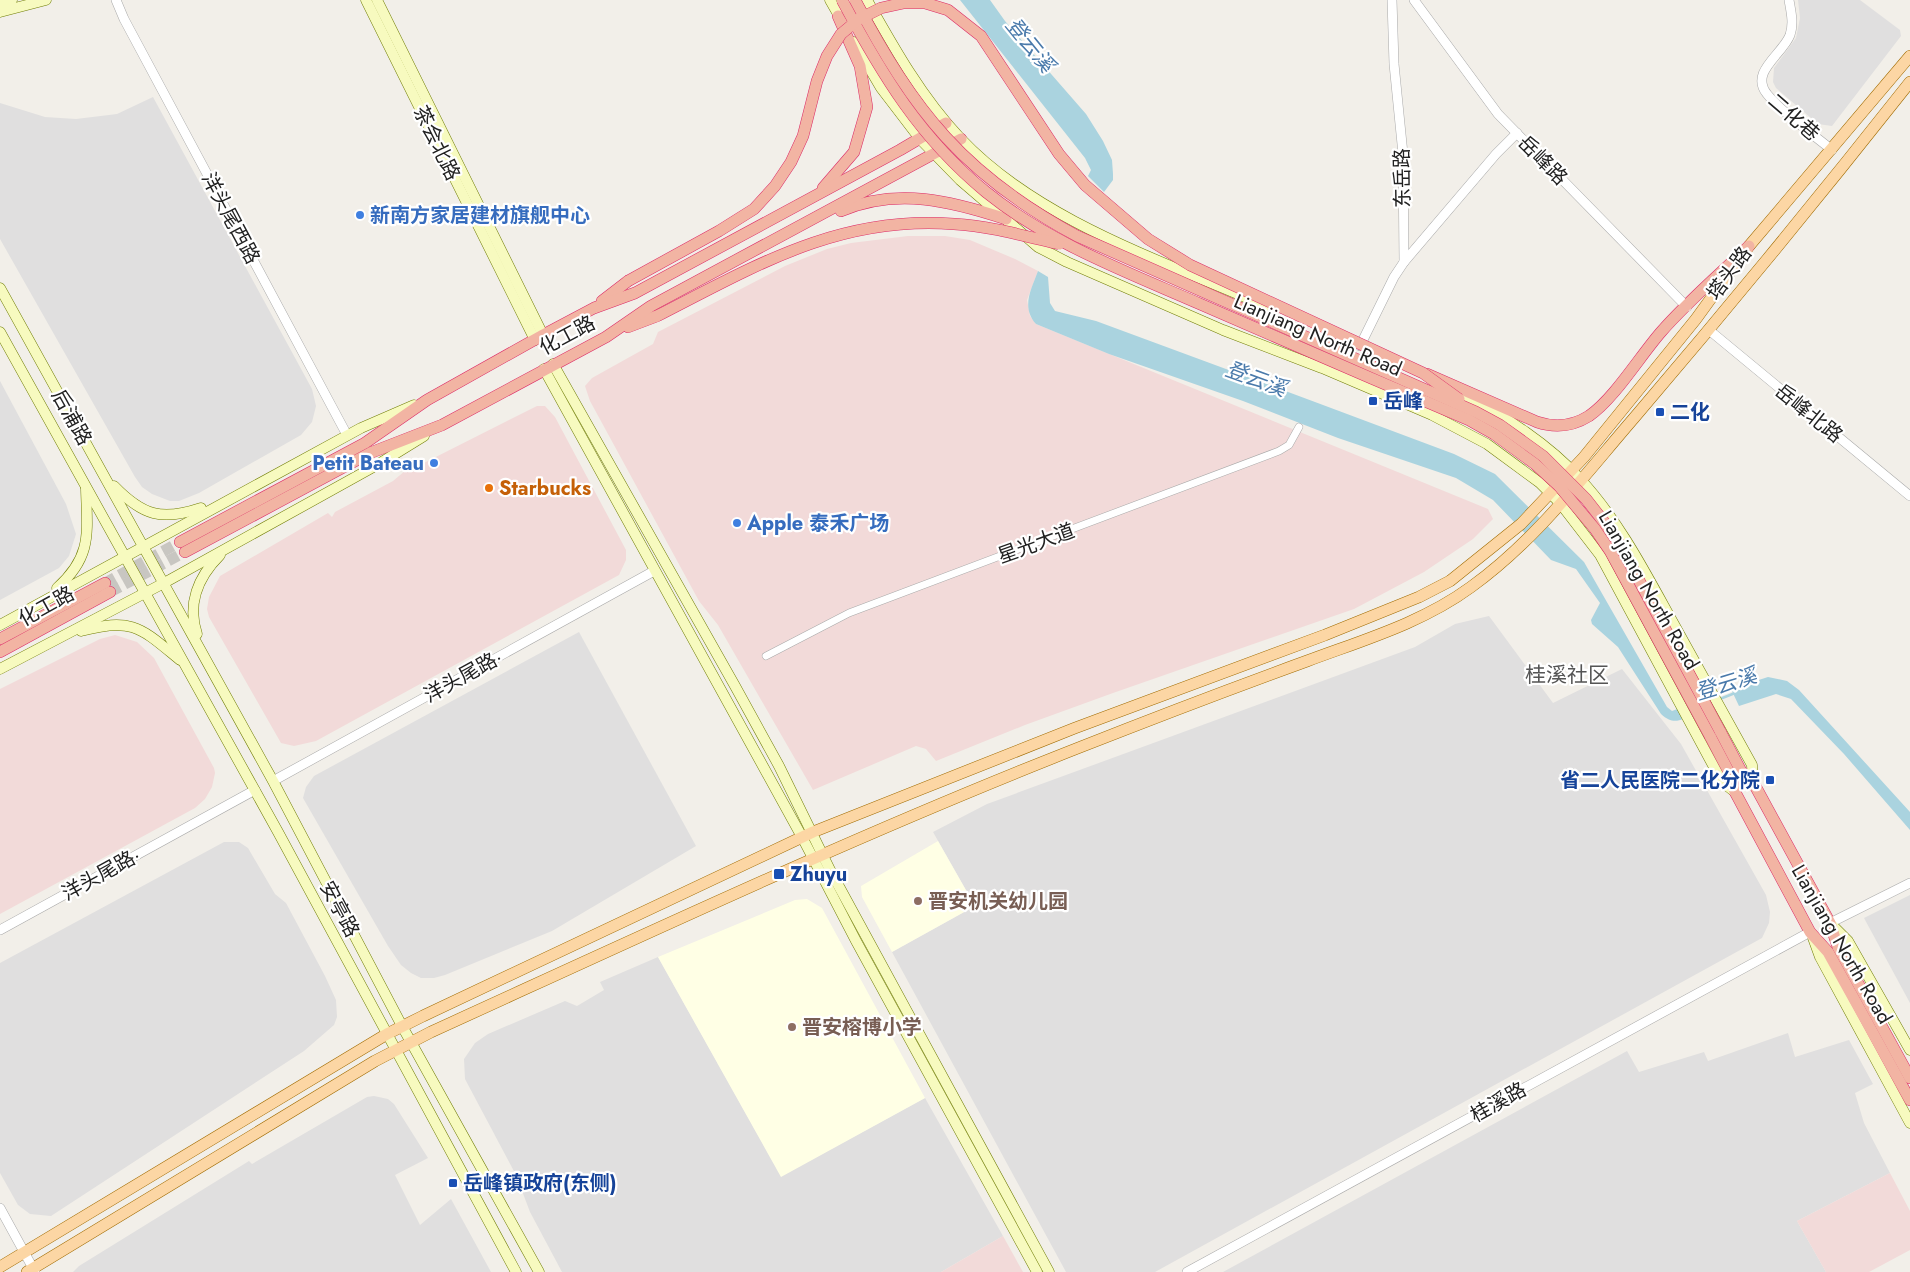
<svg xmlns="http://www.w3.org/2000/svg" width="1910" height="1272" viewBox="0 0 1910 1272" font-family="Jost,'Noto Sans SC',sans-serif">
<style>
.residential{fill:#e0dfdf}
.commercial{fill:#f2dad9}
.education{fill:#ffffe5}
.water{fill:#aad3df}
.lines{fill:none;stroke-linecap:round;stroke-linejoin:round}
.stream{stroke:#aad3df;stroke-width:2.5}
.trunk-tunnel{stroke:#c8c6c1;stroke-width:11;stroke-dasharray:11 5.5;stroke-linecap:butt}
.minor-casing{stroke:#a9a9a9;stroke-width:8}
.tertiary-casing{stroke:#a9a9a9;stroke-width:10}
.secondary-casing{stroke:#707d05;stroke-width:11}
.primary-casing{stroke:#a06b00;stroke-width:12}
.trunk-casing{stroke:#dc2a67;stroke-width:12}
.minor{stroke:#fff;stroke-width:7}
.tertiary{stroke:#fff;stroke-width:9}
.secondary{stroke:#f7fabf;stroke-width:10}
.primary{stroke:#fcd6a4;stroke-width:11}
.trunk{stroke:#f2b4a3;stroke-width:11}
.trunk-bridge-casing{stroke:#dc2a67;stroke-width:12;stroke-linecap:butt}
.trunk-bridge{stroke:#f2b4a3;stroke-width:11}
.shop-dot{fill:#3f7fe0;stroke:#fff;stroke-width:2}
.transit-dot{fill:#1a4fb4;stroke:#fff;stroke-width:2}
.food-dot{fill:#e8710a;stroke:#fff;stroke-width:2}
.education-dot{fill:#8d6e63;stroke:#fff;stroke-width:2}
.labels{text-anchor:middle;stroke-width:4.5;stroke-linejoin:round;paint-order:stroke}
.street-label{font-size:20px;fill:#222;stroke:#fff}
.shop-label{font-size:20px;font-weight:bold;fill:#366cbe;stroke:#fff;text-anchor:start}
.transit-label{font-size:20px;font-weight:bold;fill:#164399;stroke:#fff;text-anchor:start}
.food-label{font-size:20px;font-weight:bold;fill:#c56008;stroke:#fff;text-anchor:start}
.education-label{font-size:20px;font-weight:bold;fill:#785e54;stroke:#fff;text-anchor:start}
.water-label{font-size:21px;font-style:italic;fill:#4a7aab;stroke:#fff}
.neighbourhood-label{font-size:21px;fill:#555;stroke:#fff}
</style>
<rect width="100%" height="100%" fill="#f2efe9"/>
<g class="residential">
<path d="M1798 0H1860L1900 30 1901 36 1832 126 1818 124 1776 88 1773 82 1774 68 1796 38 1800 18Z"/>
<path d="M153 97 312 389 316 406 312 422 301 435 199 493 179 501H170L152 494 142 487 135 477 0 239V103L45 117 76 119 117 114Z"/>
<path d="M0 381 66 504 76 534 69 556 59 568 0 600Z"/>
<path d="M1489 616 1553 703 1622 669 1681 744 1766 895 1770 912 1769 923 1762 938 1155 1272H1066L892 952 975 906 933 832 987 804 1415 647 1455 624Z"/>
<path d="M579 632 696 846 552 931 445 975 434 978H421L411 973 401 965 388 946 303 798 306 787 314 776Z"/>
<path d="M224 842H239L248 848 275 894 286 903 325 976 336 1000 337 1017 334 1025 304 1051 51 1216 30 1214 18 1205 0 1173V963Z"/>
<path d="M1910 895V1003L1864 918Z"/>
<path d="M658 957 781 1176 925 1098 1003 1236 941 1272H562L530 1212 516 1175 465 1079 464 1059 475 1043 488 1034 565 1001 577 1006 604 990 600 982Z"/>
<path d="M1788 1033 1795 1057 1849 1040 1873 1084 1855 1093 1864 1123 1890 1173 1797 1221 1826 1272H1223L1627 1051 1639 1072 1704 1052 1708 1061Z"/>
<path d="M374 1096 388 1099 394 1104 428 1158 395 1175 420 1225 451 1199 491 1272H73L79 1266 249 1161 252 1164 367 1097Z"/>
</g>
<g class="commercial">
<path d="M908 236H945L970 240 1015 259 1038 271 1027 300 1030 316 1036 324 1488 509 1493 519 1473 539 1424 572 1354 609 1113 693 1025 725 936 761 926 749 916 746 813 790 718 625 699 601 590 401 585 386 592 378 653 344 658 332 785 266 827 249 851 243Z"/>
<path d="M537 406H545L555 417 626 550V560L619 575 316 741 294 746 281 743 209 617 207 609 209 597 220 576 328 513 332 517 335 512 393 481 412 465 414 468Z"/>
<path d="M115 635 137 642 154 658 214 768 215 773 212 787 205 799 195 808 0 914V689L100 639Z"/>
<path d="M1890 1173 1910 1211V1250L1869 1272H1826L1797 1221Z"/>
<path d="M1003 1236 1023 1272H941Z"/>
</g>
<g class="education">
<path d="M938 841 975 906 892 952 862 897 861 886Z"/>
<path d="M807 899 822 908 925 1098 781 1177 658 957 795 900Z"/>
</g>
<g class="water">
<path d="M960 0H990L1005 21 1086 114 1103 141 1112 160 1113 174V180L1104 192 1088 176 1091 170 1085 158Z"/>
<path d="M1038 271 1048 277 1050 303 1055 311 1096 321 1315 402 1454 454 1495 474 1584 562 1667 707 1672 711 1688 705 1693 714C1680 721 1673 725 1661 714L1618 647 1592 624 1591 620 1600 603 1576 569 1551 560 1493 500 1456 478 1338 438 1243 401 1109 354 1036 324C1021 307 1031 290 1038 271Z"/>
<path d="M1768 677 1787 681 1799 690 1910 812V830L1844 754 1791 699 1776 694 1739 706 1731 689Z"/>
</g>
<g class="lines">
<path class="stream" d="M1720 699 1735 693"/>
<g class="trunk-tunnel">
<path d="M105 583 180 542"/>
<path d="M110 592 185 552"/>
</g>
<defs>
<path id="minor" d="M766 656 849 613 1279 451 1289 445 1299 427"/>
<g id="tertiary">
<path d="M116 0 124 19 347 435"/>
<path d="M1414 0 1498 114 1687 307"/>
<path d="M1789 0C1791 12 1794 23 1790 35 1783 54 1749 72 1767 94 1781 112 1814 135 1832 150"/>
<path d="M1404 262 1496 154 1517 133"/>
<path d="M1709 330 1910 496"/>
<path d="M1360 346 1394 277 1404 262 1403 154 1394 64 1392 0"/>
<path d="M273 781 654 571"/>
<path d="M1830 923 1910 883"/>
<path d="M0 930 255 790"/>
<path d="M0 1208 35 1272"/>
<path d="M1187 1272 1810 932"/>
</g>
<g id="secondary">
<path d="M366 0 535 340"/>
<path d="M377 0 543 335"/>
<path d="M830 0 842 21"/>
<path d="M867 0C894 48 922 98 960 138 1038 221 1163 261 1266 306"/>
<path d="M0 3 12 0"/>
<path d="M0 12 46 0"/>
<path d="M854 42 881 88 920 139 960 180 1038 247 1067 262 1223 330 1322 368 1432 415 1487 444 1540 483 1560 503 1600 555 1722 782 1735 792"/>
<path d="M0 288 273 781 402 1026 539 1272"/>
<path d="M0 332 278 832 516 1272"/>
<path d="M553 364 735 686 779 766 830 870 1049 1272"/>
<path d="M544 369 802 837 856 941 1037 1272"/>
<path d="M1464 395C1507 418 1547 443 1580 479 1618 520 1644 570 1671 619 1698 667 1725 716 1752 765L1753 782"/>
<path d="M114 486C143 516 162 521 201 508"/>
<path d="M57 588C93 556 87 532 86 488"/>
<path d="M0 625 361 428 414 405"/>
<path d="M81 631C133 617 141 628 180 660"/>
<path d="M197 634C187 604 198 577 220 555"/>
<path d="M0 669 164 583 377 465 424 436"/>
<path d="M1830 923 1848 941 1910 1050"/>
<path d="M1812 935 1820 957 1910 1123"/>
</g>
<g id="primary">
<path d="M0 1267 387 1034 423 1016 813 832 1075 728 1325 635 1419 597 1450 581 1521 524 1584 457 1696 319 1749 246 1910 56"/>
<path d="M27 1272 375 1061 431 1032C646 934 859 834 1078 748 1154 718 1230 689 1307 661 1363 640 1422 623 1471 587 1535 541 1583 477 1634 418 1728 308 1820 196 1910 82"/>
</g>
<g id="trunk">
<path d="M823 188 854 152 867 107 860 66 838 16"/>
<path d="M841 211C897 187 951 201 1006 219"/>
<path d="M602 301 628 281"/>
<path d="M628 327 657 316"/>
<path d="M1427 374 1537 422C1555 428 1573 426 1589 416 1614 399 1640 356 1661 332 1688 301 1720 274 1749 246"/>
<path d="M180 542 365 443 427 400 543 335 594 308 635 293 900 150 946 123"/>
<path d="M185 552 370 453 442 425 606 337 651 306 961 139"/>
<path d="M0 639 105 583"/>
<path d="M0 652 110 592"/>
<path d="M1720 731 1741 771 1753 782 1830 923 1838 947 1910 1078"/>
<path d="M1710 736 1731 776 1735 792 1810 932 1828 952 1910 1100"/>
</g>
</defs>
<use href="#minor" class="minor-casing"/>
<use href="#tertiary" class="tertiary-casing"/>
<use href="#secondary" class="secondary-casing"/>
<use href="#primary" class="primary-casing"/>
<use href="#trunk" class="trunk-casing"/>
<use href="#minor" class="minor"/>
<use href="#tertiary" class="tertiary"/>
<use href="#secondary" class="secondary"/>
<use href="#primary" class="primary"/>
<use href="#trunk" class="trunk"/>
<defs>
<g id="trunk-bridge">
<path d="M842 0C882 75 920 138 986 192 1049 243 1127 272 1200 304 1290 343 1379 382 1469 420L1494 434 1535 464 1559 486 1595 529 1610 551 1710 736"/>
<path d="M855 0C914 112 964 175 1077 236L1476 412 1500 425 1543 456 1586 499 1604 522 1620 545 1720 731"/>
<path d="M628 281 719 231 754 209 775 186 791 162 803 136 817 81 827 56 841 34 859 19 881 8 904 3H925L948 10 981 36 1059 154 1085 185 1148 239 1190 265 1423 373 1459 399"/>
<path d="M657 316C755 266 839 215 954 224 989 226 1025 236 1059 244"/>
</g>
</defs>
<use href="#trunk-bridge" class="trunk-bridge-casing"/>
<use href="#trunk-bridge" class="trunk-bridge"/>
</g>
<g class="shop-dot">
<circle cx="360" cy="215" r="5"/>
<circle cx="434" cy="463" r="5"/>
<circle cx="737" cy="523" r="5"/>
</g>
<g class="transit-dot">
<rect x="1368" y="396" width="10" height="10" rx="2.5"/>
<rect x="1655" y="407" width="10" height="10" rx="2.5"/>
<rect x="1765" y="775" width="10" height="10" rx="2.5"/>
<rect x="773" y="868" width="12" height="12" rx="2.5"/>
<rect x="448" y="1178" width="10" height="10" rx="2.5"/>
</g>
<circle class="food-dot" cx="489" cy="488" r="5"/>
<g class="education-dot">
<circle cx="918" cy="901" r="5"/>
<circle cx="792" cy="1027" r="5"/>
</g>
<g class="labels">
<g class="street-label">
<text transform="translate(1794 117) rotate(41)" y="7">二化巷</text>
<text transform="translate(437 143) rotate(64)" y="7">茶会北路</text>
<text transform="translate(1543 160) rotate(45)" y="7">岳峰路</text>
<text transform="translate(1402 178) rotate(-91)" y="7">东岳路</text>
<text transform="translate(231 218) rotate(62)" y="7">洋头尾西路</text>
<text transform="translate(1729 273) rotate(-54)" y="7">塔头路</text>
<text transform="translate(567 335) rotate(-28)" y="7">化工路</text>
<text transform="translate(1318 335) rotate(23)" y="7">Lianjiang North Road</text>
<text transform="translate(1809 413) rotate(39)" y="7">岳峰北路</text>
<text transform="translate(72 417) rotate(61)" y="7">后浦路</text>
<text transform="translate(1036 543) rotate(-20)" y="7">星光大道</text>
<text transform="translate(1649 590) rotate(60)" y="7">Lianjiang North Road</text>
<text transform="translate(46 606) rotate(-29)" y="7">化工路</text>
<text transform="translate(463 676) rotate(-29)" y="7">洋头尾路·</text>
<text transform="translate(101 874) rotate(-29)" y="7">洋头尾路·</text>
<text transform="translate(340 909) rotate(62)" y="7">安亭路</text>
<text transform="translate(1842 944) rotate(60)" y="7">Lianjiang North Road</text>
<text transform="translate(1498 1102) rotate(-29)" y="7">桂溪路</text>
</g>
<g class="shop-label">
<text x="370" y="222">新南方家居建材旗舰中心</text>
<text x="424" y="470" text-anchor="end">Petit Bateau</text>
<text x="747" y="530">Apple 泰禾广场</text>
</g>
<g class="transit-label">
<text x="1383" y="408">岳峰</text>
<text x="1670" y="419">二化</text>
<text x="1760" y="787" text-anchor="end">省二人民医院二化分院</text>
<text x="790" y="881">Zhuyu</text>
<text x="463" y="1190">岳峰镇政府(东侧)</text>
</g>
<g class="food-label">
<text x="499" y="495">Starbucks</text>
</g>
<g class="education-label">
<text x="928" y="908">晋安机关幼儿园</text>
<text x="802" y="1034">晋安榕博小学</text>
</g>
<g class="water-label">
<text transform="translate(1030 45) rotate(51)" y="7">登云溪</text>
<text transform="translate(1256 379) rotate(20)" y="7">登云溪</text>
<text transform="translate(1726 684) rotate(-17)" y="7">登云溪</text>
</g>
<g class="neighbourhood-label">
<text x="1567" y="682">桂溪社区</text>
</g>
</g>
</svg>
